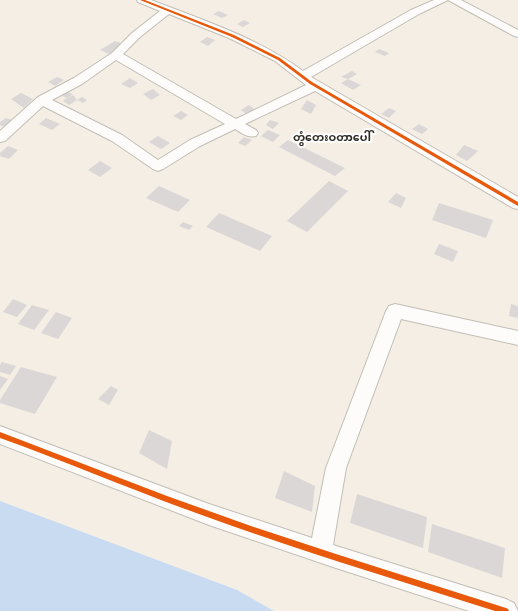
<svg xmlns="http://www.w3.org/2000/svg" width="518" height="611" viewBox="0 0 518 611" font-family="'Libre Baskerville','Noto Sans Myanmar',serif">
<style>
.water{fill:#c9dbf1}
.building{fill:#dbd7d6}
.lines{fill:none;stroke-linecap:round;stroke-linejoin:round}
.minor-casing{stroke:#c2beb6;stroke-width:2}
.minor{fill:#fdfcfb;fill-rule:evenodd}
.cycleway-casing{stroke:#fff;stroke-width:3}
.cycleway{fill:#e8590c;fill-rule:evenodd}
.labels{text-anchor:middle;stroke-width:4;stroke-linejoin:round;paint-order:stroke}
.far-quarter-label{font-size:11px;font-weight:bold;fill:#2f2b24;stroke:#fff}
</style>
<rect width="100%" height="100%" fill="#f4eee4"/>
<path class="water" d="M0 501 237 590 274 611H0Z"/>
<g class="building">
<path d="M219 11 228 15 222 18 213 14Z"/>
<path d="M244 20 250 23 243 27 237 24Z"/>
<path d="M207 37 215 40 208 46 200 42Z"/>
<path d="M115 41 123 44 109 54 100 50Z"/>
<path d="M379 49 389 53 385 56 375 52Z"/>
<path d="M352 71 357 74 348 79 341 77Z"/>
<path d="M57 77 64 80 55 86 48 82Z"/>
<path d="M130 78 138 83 130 88 121 84Z"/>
<path d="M348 79 361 85 353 90 341 83Z"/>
<path d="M153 89 160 95 151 100 143 94Z"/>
<path d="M67 92 73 94 67 98 73 95 77 100 82 97 87 100 83 103 77 100 69 105 63 101 67 98 62 96Z"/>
<path d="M21 93 33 99 24 108 11 99Z"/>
<path d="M307 100 316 105 311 114 301 109Z"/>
<path d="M249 105 257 111 247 114 241 110Z"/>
<path d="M389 108 396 111 389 118 381 114Z"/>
<path d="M181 111 188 115 181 120 173 116Z"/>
<path d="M6 118 15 121 7 128 0 125V122Z"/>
<path d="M46 118 60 124 52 130 39 124Z"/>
<path d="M270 120 279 123 273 129 266 125Z"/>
<path d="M419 124 428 129 422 134 412 129Z"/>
<path d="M268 130 280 135 273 142 261 136Z"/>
<path d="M158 136 170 143 161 149 149 142Z"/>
<path d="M244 137 252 140 245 146 238 143Z"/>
<path d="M288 140 345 168 335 176 279 147Z"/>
<path d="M464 145 478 151 467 161 456 155Z"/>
<path d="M8 146 18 150 9 159 0 156V153Z"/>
<path d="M100 161 112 168 100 177 88 170Z"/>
<path d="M329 181 348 191 307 232 287 221Z"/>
<path d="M159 186 190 200 178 212 146 198Z"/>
<path d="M396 193 406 198 401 208 388 202Z"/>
<path d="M439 203 493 220 486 238 432 220Z"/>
<path d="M219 213 272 236 260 251 206 227Z"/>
<path d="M183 222 193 226 189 230 179 226Z"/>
<path d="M439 244 458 251 453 262 434 254Z"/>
<path d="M13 299 27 305 17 317 3 312Z"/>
<path d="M511 304 518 306V318L509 316Z"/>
<path d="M32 305 49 310 34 330 18 324Z"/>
<path d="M56 312 72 318 58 339 41 333Z"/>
<path d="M2 362 16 366 10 375 0 372V365Z"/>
<path d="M21 367 57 377 35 414 0 403V400Z"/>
<path d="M0 376 8 379 0 390Z"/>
<path d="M111 386 118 390 109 405 98 399Z"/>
<path d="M149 430 172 441 167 469 139 453Z"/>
<path d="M284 471 315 486 312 512 275 498Z"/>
<path d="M357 494 427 517 423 548 350 523Z"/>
<path d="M432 524 505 548 502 578 428 552Z"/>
</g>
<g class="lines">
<defs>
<g id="minor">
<path d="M137 0H151C203 20 258 38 303 71L411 10 434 0H461L518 30V37L514 36 448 0 419 14 311 77 518 197V209L513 208 315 91 245 124 256 130 258 133 256 136C247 138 242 133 235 129L200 146 163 169 158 171 153 169 112 141 43 106 5 141 0 142V131L38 97 74 78 112 53 132 33 160 11 138 2ZM169 14 229 38 275 61 306 85 236 119 123 54 140 37ZM116 60 225 124 190 140 158 160 122 135 52 100 82 84Z"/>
<path d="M395 304 518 331V345L401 319 346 468 333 545 506 599 514 603 518 611H469L336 568 209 525 0 444V426L209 504 312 538 326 468 386 311 389 306Z"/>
</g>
</defs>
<use href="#minor" class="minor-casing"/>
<use href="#minor" class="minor"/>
<defs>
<g id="cycleway">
<path d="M140 0H145L234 35 280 58 312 82 518 202V206L310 84 278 60 232 37Z"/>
<path d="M0 432 167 496 251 526 336 554 506 608 508 609 509 611H495C400 581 304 552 210 518 139 493 70 463 0 438Z"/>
</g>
</defs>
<use href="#cycleway" class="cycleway-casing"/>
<use href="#cycleway" class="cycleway"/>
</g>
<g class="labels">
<g class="far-quarter-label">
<text x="332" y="141">တွံတေးဝတာပေါ်</text>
</g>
</g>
</svg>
